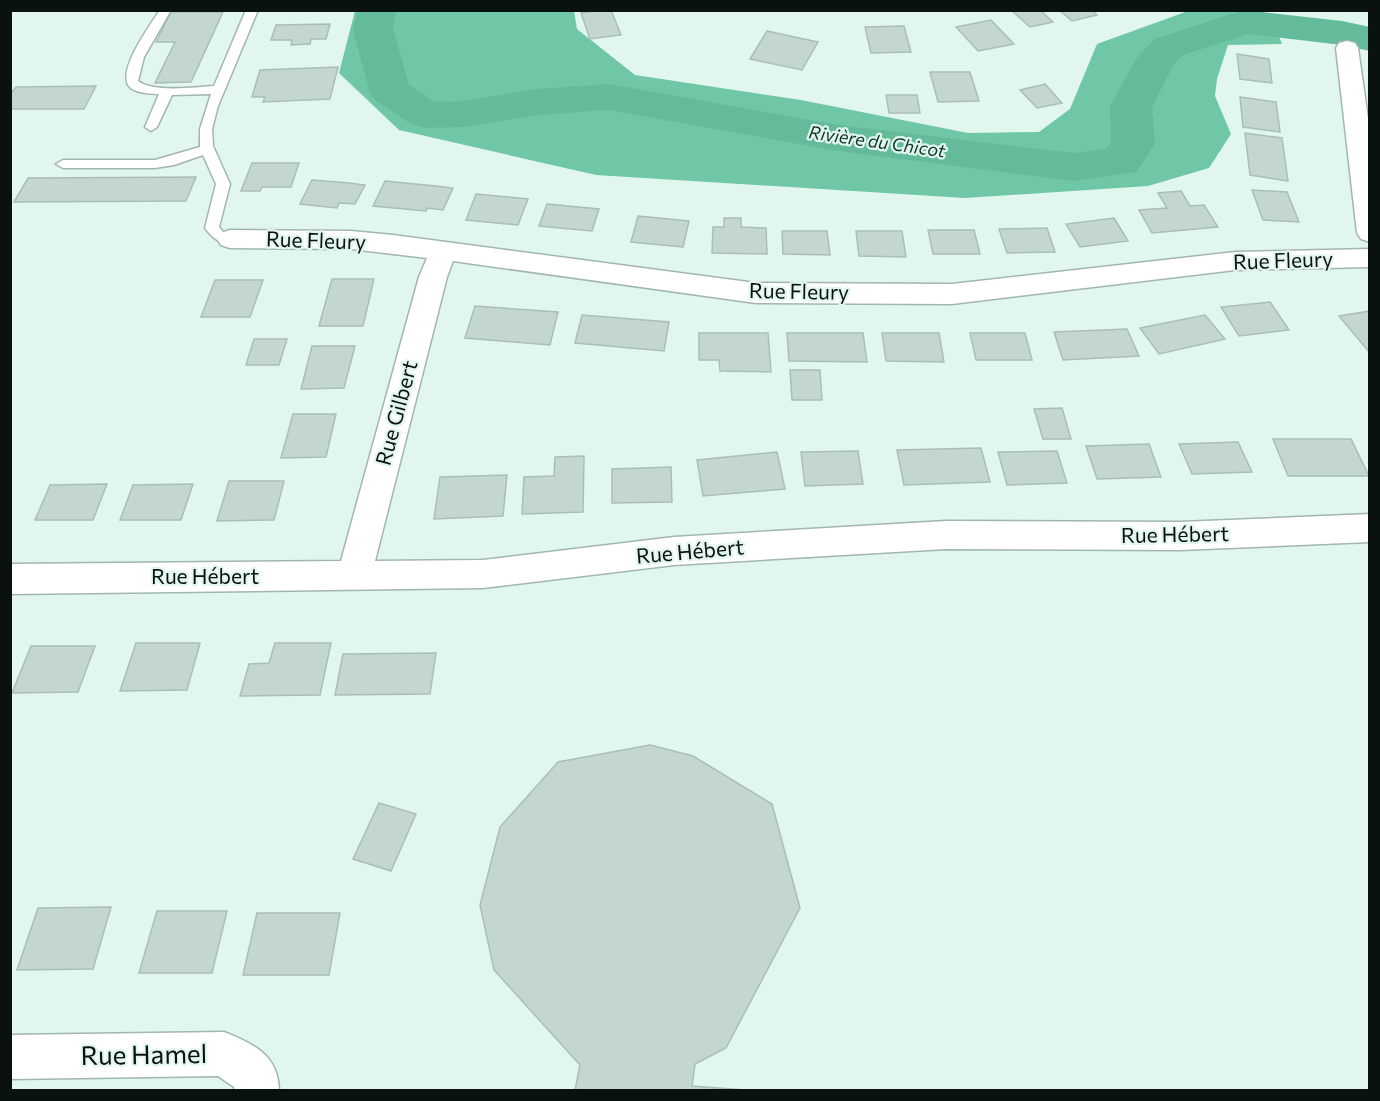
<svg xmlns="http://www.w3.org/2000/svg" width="1380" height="1101" viewBox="0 0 1380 1101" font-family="Commissioner,sans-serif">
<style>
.forest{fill:#70c7a5}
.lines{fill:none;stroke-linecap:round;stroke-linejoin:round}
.river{fill:#64bb9a;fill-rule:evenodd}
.building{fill:#c3d7ce;stroke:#aabeb5;stroke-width:1.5}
.lane-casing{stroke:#a2b6ad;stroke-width:3}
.street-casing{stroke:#a2b6ad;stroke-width:3}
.lane{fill:#fff;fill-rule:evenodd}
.street{fill:#fff;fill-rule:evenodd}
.labels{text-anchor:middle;stroke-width:4.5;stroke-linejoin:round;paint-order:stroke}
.far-water-label{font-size:18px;font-style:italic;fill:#0e3628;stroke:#e1f6ed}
.street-label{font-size:21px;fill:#0a120f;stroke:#e1f6ed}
.near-street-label{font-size:26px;fill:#0a120f;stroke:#e1f6ed}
</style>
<rect width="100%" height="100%" fill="#e1f6ed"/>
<path class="forest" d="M355 11H574L577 29 635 75 801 100 968 133 1039 132 1070 109 1097 44 1188 11 1270 13 1282 44 1228 45 1217 79 1215 96 1231 134 1209 168 1148 186 965 198 596 175 399 130 339 73Z"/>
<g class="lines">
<path class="river" d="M358 10H396L393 29 409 85 435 102 464 101 537 89 609 84 838 125 1073 153 1106 149 1111 143 1110 107 1135 60 1155 39 1244 10 1342 21 1370 27V51L1342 45 1248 34 1183 55 1173 66 1152 107 1155 144 1136 172 1073 181 838 151 609 110 537 115 464 127 426 128 411 124 375 100 369 91 353 29Z"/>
</g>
<g class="building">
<path d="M602 10H611L621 35 590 39 581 13Z"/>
<path d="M1011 10H1040L1053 22 1030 27Z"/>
<path d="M1059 10H1092L1097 15 1072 21Z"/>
<path d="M171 12H223L191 82 155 83 175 42H156Z"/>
<path d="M991 20 1014 44 978 51 956 27Z"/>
<path d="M330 24 326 39H311L310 44 291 45 292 40H271L276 25Z"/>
<path d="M904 26 911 52 871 53 865 27Z"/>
<path d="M767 31 818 42 802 70 750 59Z"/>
<path d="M1237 54 1269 59 1272 83 1240 79Z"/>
<path d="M338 67 330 99 263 102 265 97H252L260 70Z"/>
<path d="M930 72H970L979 101 938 102Z"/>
<path d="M1045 84 1062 103 1037 108 1020 90Z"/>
<path d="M96 86 84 109H10V95L16 87Z"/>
<path d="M886 95H917L920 113H889Z"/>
<path d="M1240 97 1276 102 1280 132 1243 127Z"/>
<path d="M1245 133 1282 138 1288 181 1250 175Z"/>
<path d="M252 163H299L291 187H262L260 191H241Z"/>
<path d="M196 177 186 201 14 202 28 178Z"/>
<path d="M312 180 349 183 365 185 355 204 339 203 337 208 300 204Z"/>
<path d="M385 181 436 186 453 188 443 210 427 208 426 211 373 206Z"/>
<path d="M1252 190 1287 192 1299 222 1263 220Z"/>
<path d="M1181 191 1190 206 1204 205 1218 227 1152 233 1139 210 1167 208 1158 193Z"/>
<path d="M476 194 528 199 518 225 466 220Z"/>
<path d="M547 204 599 209 592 231 539 226Z"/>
<path d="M638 216 689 221 683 247 631 242Z"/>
<path d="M724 218H741V227L766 228 767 254 712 253 713 227H724Z"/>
<path d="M1114 218 1128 241 1080 247 1066 224Z"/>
<path d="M1047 228 1055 252 1007 253 999 229Z"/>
<path d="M928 230H974L980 254H933Z"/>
<path d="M782 231H827L830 255 783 254Z"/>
<path d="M856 231H902L906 257 859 256Z"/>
<path d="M332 279H374L363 326H319Z"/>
<path d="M215 280H263L250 317H201Z"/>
<path d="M1270 302 1289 330 1239 336 1221 307Z"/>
<path d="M475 306 558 312 550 345 465 338Z"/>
<path d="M1370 311V353L1339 316Z"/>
<path d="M582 315 669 322 664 351 575 343Z"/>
<path d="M1205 315 1225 339 1159 354 1140 328Z"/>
<path d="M1127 329 1139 356 1063 360 1054 332Z"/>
<path d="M699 333H768L771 372 720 371 719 360H699Z"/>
<path d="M787 333H863L867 362 789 361Z"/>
<path d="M882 333H939L944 362 886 361Z"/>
<path d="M970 333H1025L1032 360H976Z"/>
<path d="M254 339H287L279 365H246Z"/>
<path d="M312 346H355L344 388 301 389Z"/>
<path d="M790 370H820L822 400H792Z"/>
<path d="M1062 408 1071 439H1043L1034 409Z"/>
<path d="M293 414H336L326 457 281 458Z"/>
<path d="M1273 439H1351L1369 476H1288Z"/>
<path d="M1238 442 1252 472 1192 474 1179 444Z"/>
<path d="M1149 444 1161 477 1097 479 1086 446Z"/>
<path d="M981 448 990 482 904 485 897 450Z"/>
<path d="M858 451 863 484 805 486 801 452Z"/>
<path d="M1057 451 1067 483 1007 485 998 452Z"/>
<path d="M777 452 785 489 703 496 697 460Z"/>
<path d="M584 456 583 512 522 514 524 477 554 476 555 457Z"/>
<path d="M671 467 672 502 612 503V469Z"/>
<path d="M507 475 503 516 434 519 440 477Z"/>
<path d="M229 481H284L274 520 217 521Z"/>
<path d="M107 484 93 520H35L50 485Z"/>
<path d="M193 484 181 520H120L133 485Z"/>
<path d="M136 643H200L187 690 120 691Z"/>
<path d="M275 643H331L320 695 240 696 249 664 269 663Z"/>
<path d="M31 646H95L78 692 12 693Z"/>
<path d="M436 653 430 694 335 695 343 654Z"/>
<path d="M650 745 693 756 772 804 800 908 726 1048 695 1064 692 1086 745 1090H575L580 1065 494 970 480 905 500 827 558 762Z"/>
<path d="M379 803 416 814 391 871 353 859Z"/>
<path d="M111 907 93 969 17 970 38 908Z"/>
<path d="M157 911H227L212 973H139Z"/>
<path d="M257 913H340L329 975H243Z"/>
</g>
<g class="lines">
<defs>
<path id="lane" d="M160 10H171L144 57 138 81C153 93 195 87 214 86L246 10H258L218 106 212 129 213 146 230 184 219 227 224 233 235 236 237 239 235 242C222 246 212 238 205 228L216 184 203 155 174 165 155 168H63L56 164 63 160H155L200 147V129L211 94 172 95 157 127 151 131 145 127 159 94C151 94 139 93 132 89 112 76 151 24 160 10Z"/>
<g id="street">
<path d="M1347 41 1355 43 1358 48 1370 133V242L1361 239 1357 233 1336 48 1339 43Z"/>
<path d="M230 230 351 231 393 235 756 283 952 284 1235 252 1370 249V267L1235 270 952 304 756 303 453 261 447 277 375 561 483 560 674 537 946 521 1180 522 1370 514V542L1180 550 946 549 674 565 483 588 10 594V564L341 561 419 277 427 258 351 249 230 248 221 245 217 239 221 233Z"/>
<path d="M224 1032C254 1044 278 1055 279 1090H235L234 1087 218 1076 10 1079V1035Z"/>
</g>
</defs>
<use href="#lane" class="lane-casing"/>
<use href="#street" class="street-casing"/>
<use href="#lane" class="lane"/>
<use href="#street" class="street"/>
</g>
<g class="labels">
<g class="far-water-label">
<text transform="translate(877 142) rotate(8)" y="6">Rivière du Chicot</text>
</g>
<g class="street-label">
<text transform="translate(316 241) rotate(2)" y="7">Rue Fleury</text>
<text transform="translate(1283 261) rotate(-2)" y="7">Rue Fleury</text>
<text transform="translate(799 292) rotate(1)" y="7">Rue Fleury</text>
<text transform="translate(397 413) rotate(-75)" y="7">Rue Gilbert</text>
<text transform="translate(1175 535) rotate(-1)" y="7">Rue Hébert</text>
<text transform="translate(690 552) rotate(-5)" y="7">Rue Hébert</text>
<text x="205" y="584">Rue Hébert</text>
</g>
<g class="near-street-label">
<text transform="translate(144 1055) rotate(-1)" y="9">Rue Hamel</text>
</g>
</g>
<rect width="1380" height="1101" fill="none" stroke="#0a120f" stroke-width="24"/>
</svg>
